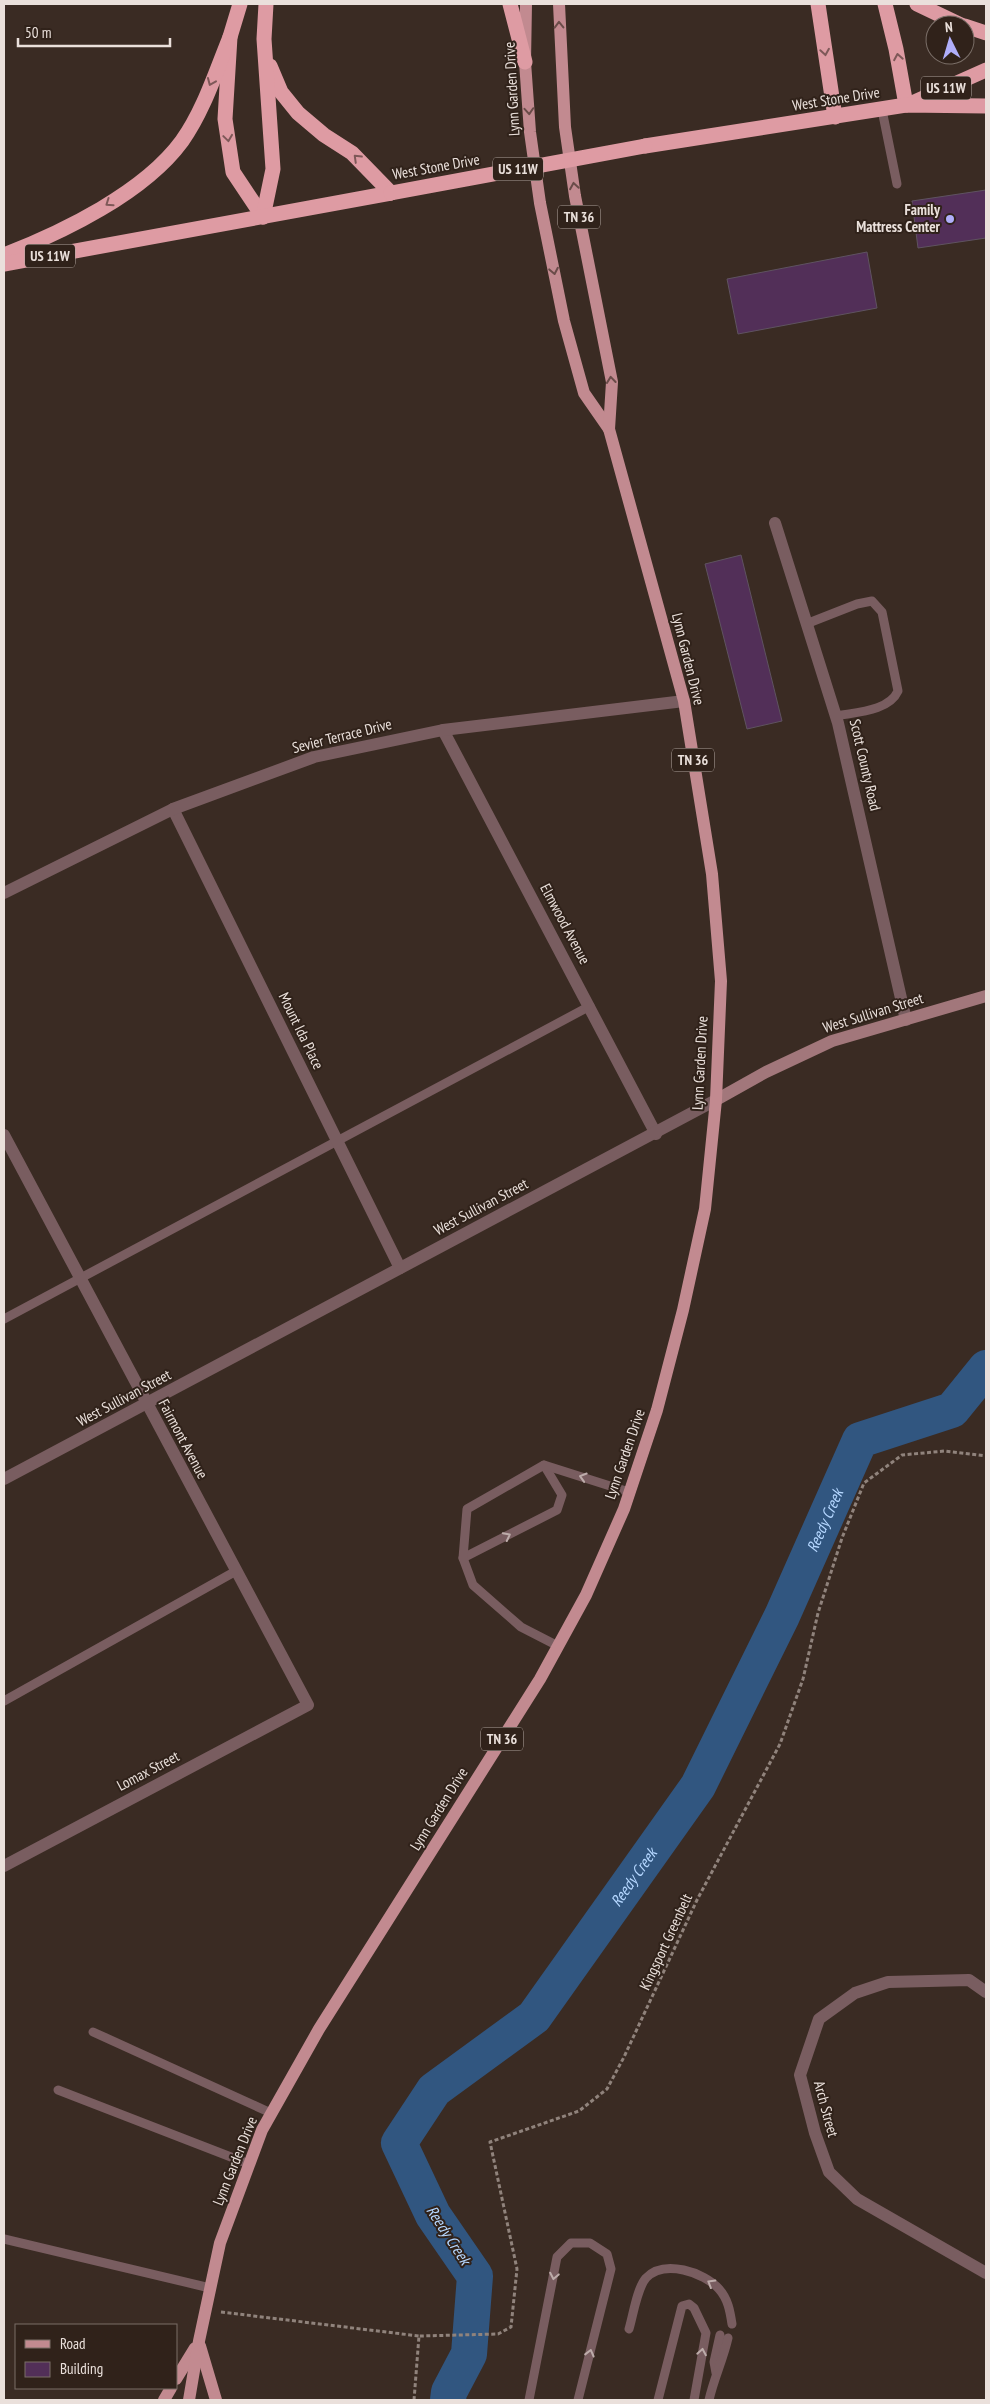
<svg xmlns="http://www.w3.org/2000/svg" width="990" height="2404" viewBox="0 0 990 2404" font-family="'PT Sans Narrow',sans-serif">
<style>
.lines{fill:none;stroke-linecap:round;stroke-linejoin:round}
.river{stroke:#315680;stroke-width:36}
.building{fill:#522f58;stroke:#5f5360}
.path{stroke:#90837c;stroke-width:3;stroke-dasharray:4 2.5;stroke-linecap:butt}
.lane{stroke:#795d60;stroke-width:9}
.street{stroke:#795d60;stroke-width:12}
.secondary{stroke:#a2777b;stroke-width:12}
.primary{stroke:#c28a90;stroke-width:12}
.highway{stroke:#de9ba3;stroke-width:15}
.highway-bridge{stroke:#de9ba3;stroke-width:15}
.oneway{stroke:#6a4c49}
.oneway2{stroke:#7e5858}
.oneway3{stroke:#bdacaa}
.poi-dot{fill:#b0aefa;stroke:#30221a;stroke-width:2}
.labels{text-anchor:middle;stroke-width:4;stroke-linejoin:round;paint-order:stroke}
.shield{fill:#30221a;stroke:#b2a7a1;stroke-width:1}
.shield-label{font-size:14px;font-weight:bold;fill:#eae0db}
.street-label{font-size:15px;fill:#eae0db;stroke:#30221a}
.poi-label{font-size:15px;font-weight:bold;fill:#eae0db;stroke:#30221a;text-anchor:end}
.water-label{font-size:16px;font-style:italic;fill:#b5d7ff;stroke:#30221a}
</style>
<rect width="100%" height="100%" fill="#3a2b23"/>
<g class="lines">
<path class="river" id="s1" d="M448 2400 449 2392 469 2354 475 2276 433 2215 399 2143 434 2090 534 2017 698 1786 782 1616 860 1440 952 1410 986 1368"/>
</g>
<g class="building">
<path d="M986 190V238L918 248 912 201Z"/>
<path d="M867 252 877 308 738 334 727 279Z"/>
<path d="M741 555 782 721 747 729 705 564Z"/>
</g>
<g class="lines">
<g class="path">
<path d="M221 2312 419 2336"/>
<path d="M414 2400 419 2336 498 2334 511 2327 517 2269 490 2142 579 2111 607 2089 624 2057 697 1900 780 1744 803 1679 818 1613 842 1538 864 1483 902 1455 945 1451 986 1456"/>
</g>
<g class="lane">
<path d="M882 110 897 184"/>
<path d="M806 624 857 604 872 601 882 612 898 691C889 711 857 712 836 716"/>
<path d="M4 1319 590 1006"/>
<path d="M463 1558 557 1510 562 1495 544 1465"/>
<path d="M558 1646 521 1627 473 1585 463 1558 467 1509 544 1465 629 1492"/>
<path d="M4 1701 236 1571"/>
<path d="M93 2032 271 2113"/>
<path d="M58 2090 249 2164"/>
<path d="M4 2239 210 2288"/>
<path d="M629 2329C633 2316 637 2288 646 2278 664 2259 704 2272 719 2289 728 2299 730 2311 732 2324"/>
<path d="M716 2373 714 2362 720 2335"/>
<path d="M529 2400 557 2257 571 2243H590L607 2254 611 2269 578 2400"/>
<path d="M658 2400 682 2306 689 2304 694 2308 706 2333 694 2400"/>
<path d="M709 2400C714 2378 723 2360 728 2338"/>
</g>
<g class="street">
<path d="M775 523 838 723 906 1020"/>
<path d="M443 730 656 1134"/>
<path d="M173 809 400 1268"/>
<path d="M4 893 173 809 314 757 443 730 684 701"/>
<path d="M4 1135 308 1705 4 1866"/>
<path d="M4 1479 716 1100"/>
<path d="M986 1992 969 1980 888 1982 855 1993 819 2019 800 2075 815 2133 829 2172 857 2199 986 2273"/>
</g>
<path class="secondary" d="M716 1100 766 1072 832 1041 986 996"/>
<g class="primary">
<path d="M526 4 525 62 530 132 540 203 564 321 584 393 609 429"/>
<path d="M200 2346 216 2400"/>
<path d="M176 2379 195 2348"/>
<path d="M164 2400 171 2388"/>
<path d="M189 2400 199 2341 220 2243 262 2130 319 2029 540 1679 586 1595 624 1509 657 1410 683 1310 705 1209 716 1100 721 981 712 874 684 701 609 429 612 382 575 196 565 127 559 4"/>
</g>
<g class="highway">
<path d="M240 4 230 37 225 119 233 172 263 217"/>
<path d="M510 4 525 62"/>
<path d="M818 4 835 117"/>
<path d="M885 4 896 49 906 105"/>
<path d="M917 4 961 25"/>
<path d="M965 26 986 33"/>
<path d="M270 66 281 92 298 113 324 135 352 153 391 193"/>
<path d="M912 103 986 70"/>
<path d="M645 146 906 105 986 106"/>
<path d="M263 217 273 169 264 39 266 4"/>
<path d="M4 255C63 232 144 193 182 141 204 110 216 71 230 37"/>
<path d="M4 264 391 193"/>
</g>
<path class="highway-bridge" d="M391 193 645 146"/>
</g>
<defs><path id="oneway-chevron" d="M-2-3.5L2.5 0L-2 3.5" fill="none" stroke-width="1.6" stroke-linecap="round" stroke-linejoin="round" transform="scale(1.25)"/></defs>
<g class="oneway">
<use href="#oneway-chevron" transform="translate(559 25) rotate(-91)"/>
<use href="#oneway-chevron" transform="translate(529 111) rotate(86)"/>
<use href="#oneway-chevron" transform="translate(574 186) rotate(-99)"/>
<use href="#oneway-chevron" transform="translate(554 271) rotate(79)"/>
<use href="#oneway-chevron" transform="translate(611 380) rotate(-96)"/>
</g>
<g class="oneway2">
<use href="#oneway-chevron" transform="translate(825 52) rotate(81)"/>
<use href="#oneway-chevron" transform="translate(898 57) rotate(-100)"/>
<use href="#oneway-chevron" transform="translate(211 82) rotate(113)"/>
<use href="#oneway-chevron" transform="translate(228 138) rotate(82)"/>
<use href="#oneway-chevron" transform="translate(357 158) rotate(-136)"/>
<use href="#oneway-chevron" transform="translate(109 203) rotate(145)"/>
</g>
<g class="oneway3">
<use href="#oneway-chevron" transform="translate(583 1477) rotate(-163)"/>
<use href="#oneway-chevron" transform="translate(507 1536) rotate(-27)"/>
<use href="#oneway-chevron" transform="translate(554 2276) rotate(101)"/>
<use href="#oneway-chevron" transform="translate(711 2283) rotate(-149)"/>
<use href="#oneway-chevron" transform="translate(702 2352) rotate(-80)"/>
<use href="#oneway-chevron" transform="translate(590 2353) rotate(-76)"/>
</g>
<circle class="poi-dot" cx="950" cy="219" r="5"/>
<g class="labels">
<g class="shield">
<rect x="921" y="76.5" width="50" height="23" rx="4"/>
<rect x="493" y="157.5" width="50" height="23" rx="4"/>
<rect x="558" y="205.5" width="42" height="23" rx="4"/>
<rect x="25" y="244.5" width="50" height="23" rx="4"/>
<rect x="672" y="748.5" width="42" height="23" rx="4"/>
<rect x="481" y="1727.5" width="42" height="23" rx="4"/>
</g>
<g class="shield-label">
<text x="946" y="93">US 11W</text>
<text x="518" y="174">US 11W</text>
<text x="579" y="222">TN 36</text>
<text x="50" y="261">US 11W</text>
<text x="693" y="765">TN 36</text>
<text x="502" y="1744">TN 36</text>
</g>
<g class="street-label">
<text transform="translate(512 89) rotate(-93)" y="5">Lynn Garden Drive</text>
<text transform="translate(836 99) rotate(-9)" y="5">West Stone Drive</text>
<text transform="translate(436 167) rotate(-10)" y="5">West Stone Drive</text>
<text transform="translate(688 659) rotate(76)" y="5">Lynn Garden Drive</text>
<text transform="translate(342 736) rotate(-14)" y="5">Sevier Terrace Drive</text>
<text transform="translate(865 765) rotate(77)" y="5">Scott County Road</text>
<text transform="translate(565 924) rotate(62)" y="5">Elmwood Avenue</text>
<text transform="translate(873 1013) rotate(-17)" y="5">West Sullivan Street</text>
<text transform="translate(301 1031) rotate(64)" y="5">Mount Ida Place</text>
<text transform="translate(700 1063) rotate(-87)" y="5">Lynn Garden Drive</text>
<text transform="translate(481 1207) rotate(-28)" y="5">West Sullivan Street</text>
<text transform="translate(124 1398) rotate(-28)" y="5">West Sullivan Street</text>
<text transform="translate(183 1439) rotate(62)" y="5">Fairmont Avenue</text>
<text transform="translate(625 1454) rotate(-71)" y="5">Lynn Garden Drive</text>
<text transform="translate(148 1771) rotate(-28)" y="5">Lomax Street</text>
<text transform="translate(439 1809) rotate(-58)" y="5">Lynn Garden Drive</text>
<text transform="translate(666 1942) rotate(-65)" y="5">Kingsport Greenbelt</text>
<text transform="translate(826 2109) rotate(75)" y="5">Arch Street</text>
<text transform="translate(235 2161) rotate(-68)" y="5">Lynn Garden Drive</text>
</g>
<g class="poi-label">
<text x="940" y="215">Family<tspan x="940" dy="17">Mattress Center</tspan></text>
</g>
<g class="water-label">
<text dy="6" stroke="none"><textPath href="#s1" startOffset="1048">Reedy Creek</textPath></text>
<text dy="6" stroke="none"><textPath href="#s1" startOffset="642">Reedy Creek</textPath></text>
<text transform="translate(449 2235) rotate(57)" y="6">Reedy Creek</text>
</g>
</g>
<rect width="990" height="2404" fill="none" stroke="#eae0db" stroke-width="10"/>
<rect x="15" y="2324" width="162" height="65" fill="#30221a" stroke="#7a6e67"/>
<rect x="25" y="2340" width="25" height="8" fill="#c28a90" stroke="#7a6e67"/>
<text x="60" y="2349" font-size="15" fill="#eae0db">Road</text>
<rect x="25" y="2362" width="25" height="15" fill="#522f58" stroke="#7a6e67"/>
<text x="60" y="2374" font-size="15" fill="#eae0db">Building</text>
<g transform="translate(950 40) rotate(355)"><circle r="24" fill="#30221a" stroke="#7a6e67"/>
<path d="M0-4L9 19L0 12L-9 19Z" fill="#b0aefa"/>
<text y="-8" font-size="14" font-weight="bold" text-anchor="middle" fill="#eae0db">N</text>
</g>
<path d="M18 38v8h152v-8" fill="none" stroke="#eae0db" stroke-width="2.5"/>
<text x="25" y="38" font-size="15" fill="#eae0db" stroke="#30221a" stroke-width="4" paint-order="stroke">50 m</text>
</svg>
